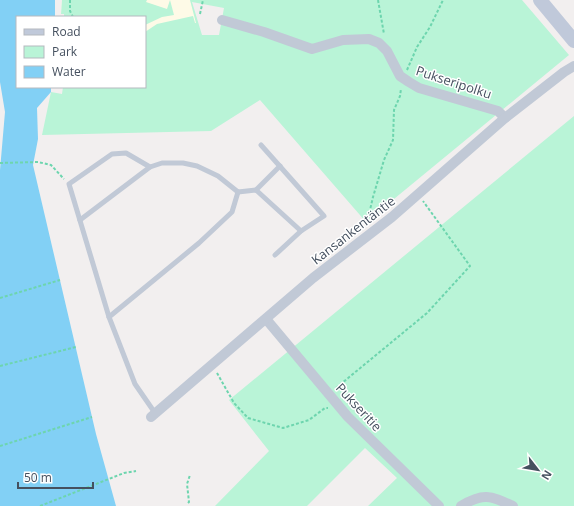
<svg xmlns="http://www.w3.org/2000/svg" width="574" height="506" viewBox="0 0 574 506" font-family="'Open Sans',sans-serif">
<style>
.commercial{fill:#fefae7}
.green{fill:#b9f4d7;fill-rule:evenodd}
.water{fill:#82d0f5}
.lines{fill:none;stroke-linecap:round;stroke-linejoin:round}
.path{stroke:#6dd5ae;stroke-width:2;stroke-dasharray:3 2;stroke-linecap:butt}
.lane{stroke:#c1c9d6;stroke-width:5}
.street{stroke:#c1c9d6;stroke-width:10}
.secondary{stroke:#c0c9da;stroke-width:14}
.labels{text-anchor:middle;stroke-width:3;stroke-linejoin:round;paint-order:stroke}
.street-label{font-size:13px;fill:#45505f;stroke:#fff}
</style>
<rect width="100%" height="100%" fill="#f2efef"/>
<path class="commercial" d="M62 0H190L197 23H195L193 17 145 69V17H64V14H61Z"/>
<g class="green">
<path d="M62 0H147L146 2 167 9 170 0 174 15 162 17 145 25V17H64V14H61Z"/>
<path d="M190 0H522L569 55 366 222 260 100 211 131 42 135 51 92 62 94 63 87H145V32L157 24 193 16 195 23H196ZM192 2 224 8 219 35H202Z"/>
<path d="M574 116V506H368L397 478 365 448 307 506H215L269 451 229 400Z"/>
</g>
<path class="water" d="M0 0H55V17H17V87H51V92L37 108 38 139 33 165 96 434 116 506H0V170L5 112 0 82Z"/>
<g class="lines">
<g class="path">
<path d="M70 0V11L73 17"/>
<path d="M378 0 384 34"/>
<path d="M200 14 203 0"/>
<path d="M407 70 417 47 430 27 443 0"/>
<path d="M0 163 38 162 51 165 64 179"/>
<path d="M370 223V210L373 197 384 160 393 140 394 110 400 96 401 89"/>
<path d="M0 298 60 280"/>
<path d="M0 366 76 347"/>
<path d="M217 373 234 403 248 418 283 428 309 420 325 408H328"/>
<path d="M336 388 427 313 470 266 423 201"/>
<path d="M0 446 92 417"/>
<path d="M188 503 189 502 187 484 190 475"/>
<path d="M40 506 124 473 136 471"/>
</g>
<g class="lane">
<path d="M150 167 126 153 112 154 69 184 109 317 135 384 155 413"/>
<path d="M256 190 280 166"/>
<path d="M80 220 150 167 162 163H183L197 166 218 176 238 192 256 190 301 231 324 216 261 145"/>
<path d="M275 255 301 231"/>
<path d="M109 317 199 243 232 212 238 192"/>
</g>
<g class="street">
<path d="M222 20 264 32 312 49 343 40 369 39 379 43 387 51 400 76 409 82 419 88 498 111 505 118"/>
<path d="M266 319 348 417 439 506"/>
<path d="M151 417 313 278 392 217 505 118 564 72 574 66"/>
<path d="M461 506C484 492 491 496 513 506"/>
</g>
<path class="secondary" d="M540 0 574 41"/>
</g>
<g class="labels">
<g class="street-label">
<text transform="translate(454 82) rotate(18)" y="5">Pukseripolku</text>
<text transform="translate(353 230) rotate(-38)" y="5">Kansankentäntie</text>
<text transform="translate(359 407) rotate(47)" y="5">Pukseritie</text>
</g>
</g>
<rect x="16" y="16" width="130" height="72" fill="#ffffff" stroke="#b5b9bf"/>
<rect x="24" y="29" width="20" height="6" fill="#c0c9da" stroke="#b5b9bf"/>
<text x="52" y="36" font-size="12" fill="#45505f">Road</text>
<rect x="24" y="46" width="20" height="12" fill="#b9f4d7" stroke="#b5b9bf"/>
<text x="52" y="56" font-size="12" fill="#45505f">Park</text>
<rect x="24" y="66" width="20" height="12" fill="#82d0f5" stroke="#b5b9bf"/>
<text x="52" y="76" font-size="12" fill="#45505f">Water</text>
<g transform="translate(538 470) rotate(121)" stroke="#ffffff" stroke-width="3" paint-order="stroke">
<path d="M0-3L7 15L0 10L-7 15Z" fill="#45505f"/>
<text y="-6" font-size="11" font-weight="bold" text-anchor="middle" fill="#45505f">N</text>
</g>
<path d="M18 482v6h75v-6" fill="none" stroke="#45505f" stroke-width="2"/>
<text x="24" y="482" font-size="12" fill="#45505f" stroke="#ffffff" stroke-width="3" paint-order="stroke">50 m</text>
</svg>
